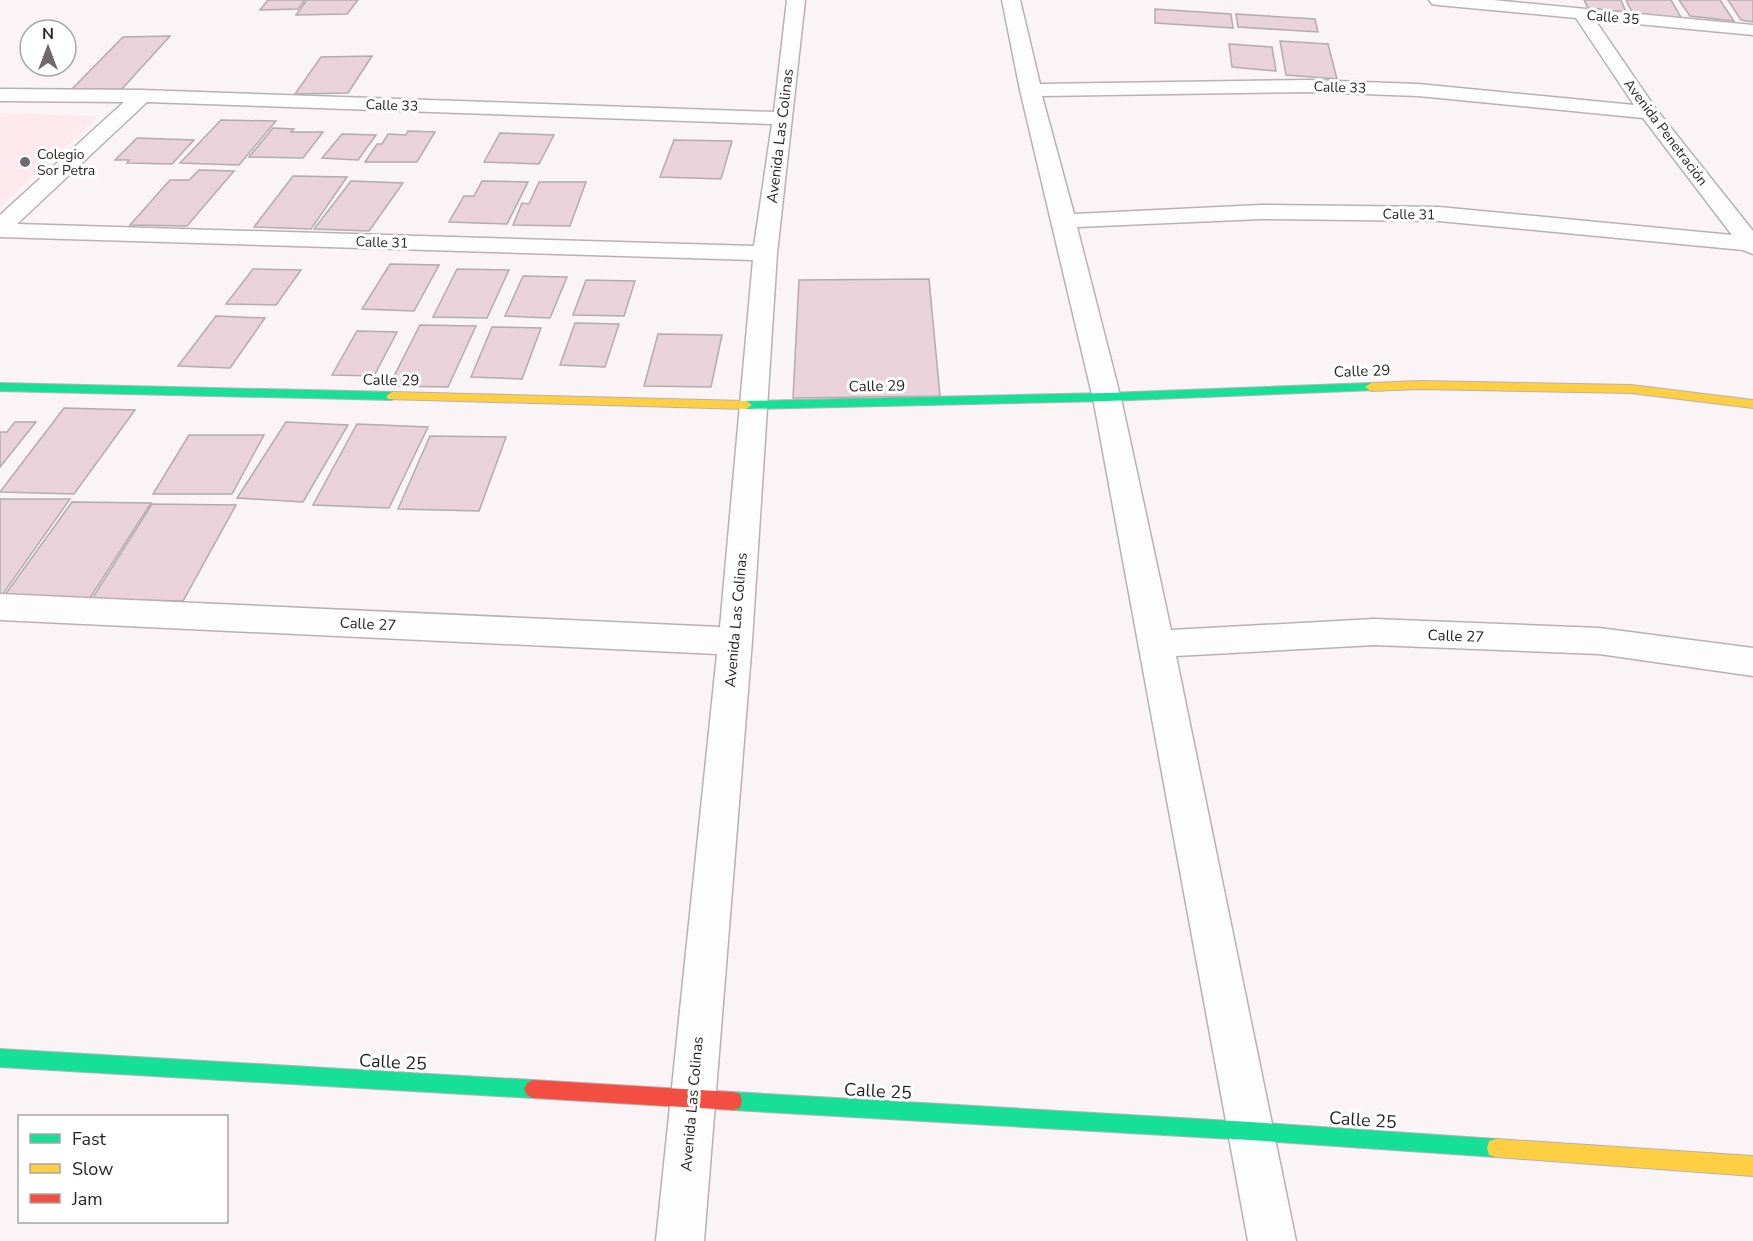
<svg xmlns="http://www.w3.org/2000/svg" width="1753" height="1241" viewBox="0 0 1753 1241" font-family="'Nunito Sans',sans-serif">
<style>
.built{fill:#fde9ee}
.building{fill:#e9d2d9;stroke:#b3acae;stroke-width:1.5}
.lines{fill:none;stroke-linecap:round;stroke-linejoin:round}
.street-casing{stroke:#b8b1b3;stroke-width:3}
.fast-casing{stroke:#b8b1b3;stroke-width:2}
.slow-casing{stroke:#b8b1b3;stroke-width:2}
.jam-casing{stroke:#b8b1b3;stroke-width:2}
.street{fill:#fefdfe;fill-rule:evenodd}
.fast{fill:#16e098;fill-rule:evenodd}
.slow{fill:#ffcf43;fill-rule:evenodd}
.jam{fill:#f24e42;fill-rule:evenodd}
.poi-dot{fill:#716a6c;stroke:#fff;stroke-width:2}
.labels{text-anchor:middle;stroke-width:6;stroke-linejoin:round;paint-order:stroke}
.far-street-label{font-size:14px;fill:#271f21;stroke:#fff}
.far-poi-label{font-size:14px;fill:#271f21;stroke:#fff;text-anchor:start}
.street-label{font-size:15px;fill:#271f21;stroke:#fff}
.near-street-label{font-size:18px;fill:#271f21;stroke:#fff}
</style>
<rect width="100%" height="100%" fill="#fbf4f6"/>
<path class="built" d="M0 113 99 116 0 207Z"/>
<g class="building">
<path d="M268 0H305L298 9 260 10Z"/>
<path d="M307 0H358L347 14 296 15Z"/>
<path d="M1584 0H1621L1626 12 1588 8Z"/>
<path d="M1626 0H1671L1682 19 1633 14Z"/>
<path d="M1679 0H1720L1734 21 1690 16Z"/>
<path d="M1728 0H1753V22L1741 20Z"/>
<path d="M1155 9 1231 14 1233 28 1155 23Z"/>
<path d="M1236 14 1315 19 1318 32 1238 27Z"/>
<path d="M170 36 122 89H72L123 37Z"/>
<path d="M1280 41 1328 44 1337 79 1286 75Z"/>
<path d="M1229 44 1272 47 1276 71 1232 67Z"/>
<path d="M372 56 348 93 295 94 321 57Z"/>
<path d="M221 120 276 121 239 165 180 163Z"/>
<path d="M273 128 294 129 291 132H323L303 158 249 157Z"/>
<path d="M408 131 435 132 417 162H365L377 144H382L388 134 406 135Z"/>
<path d="M500 133 554 135 539 164 484 162Z"/>
<path d="M342 134 376 135 358 160 322 158Z"/>
<path d="M137 138 194 140 172 164 127 163 129 160H115Z"/>
<path d="M674 140 732 141 721 179 660 177Z"/>
<path d="M199 170 234 171 187 226 130 225 170 180H189Z"/>
<path d="M293 176 347 177 311 229 254 227Z"/>
<path d="M351 181 403 183 369 231 314 229Z"/>
<path d="M482 181 528 182 507 224 449 222 464 196H474Z"/>
<path d="M539 182H586L570 226 513 225 522 203 529 204Z"/>
<path d="M390 264 439 265 414 311 362 309Z"/>
<path d="M253 269 301 270 276 305 226 304Z"/>
<path d="M457 269 509 270 487 318 433 317Z"/>
<path d="M523 276 567 277 550 318 505 316Z"/>
<path d="M929 279 940 396 793 398 799 280Z"/>
<path d="M586 280 635 281 624 316 573 315Z"/>
<path d="M216 316 265 318 230 368 178 366Z"/>
<path d="M575 323 619 324 605 367 560 365Z"/>
<path d="M420 325 476 326 448 387 389 386Z"/>
<path d="M492 327 541 328 522 379 471 377Z"/>
<path d="M357 331 397 332 374 376 332 375Z"/>
<path d="M658 334 722 335 711 387 644 386Z"/>
<path d="M64 408 135 410 74 494 0 492Z"/>
<path d="M15 422H36L0 467V432H7Z"/>
<path d="M286 422 348 425 303 502 237 498Z"/>
<path d="M357 424 428 427 389 508 313 505Z"/>
<path d="M189 435H264L232 494H153Z"/>
<path d="M430 436 506 437 479 511 398 509Z"/>
<path d="M0 499H70L0 598Z"/>
<path d="M72 502 151 503 88 601 2 599Z"/>
<path d="M152 504 236 505 183 601 92 599Z"/>
</g>
<g class="lines">
<defs>
<g id="street">
<path d="M787 0H805L777 253 752 641 704 1241H656L717 654 0 620V594L720 627 753 260 0 237V215L124 102 0 101V89L142 90 774 112ZM147 102 772 124 754 246 17 224Z"/>
<path d="M1002 0H1020L1040 84 1308 80 1418 84 1634 105 1576 18 1438 5 1432 4 1429 0H1493L1753 25V35L1595 20 1656 109 1753 231V254L1743 250 1439 221 1261 219 1077 227 1122 403 1171 630 1374 619 1599 628 1753 648V676L1599 654 1374 645 1176 656 1296 1241H1248L1094 403 1020 90ZM1308 92 1418 96 1643 118 1732 235 1439 207 1261 205 1074 214 1042 96Z"/>
</g>
<g id="fast">
<path d="M0 383 392 392 398 396 392 400 0 391Z"/>
<path d="M1371 383 1375 384V390L1107 401 746 409 740 405 746 401 1107 393Z"/>
<path d="M0 1049 533 1080 539 1083 542 1089 539 1095 533 1098 0 1067Z"/>
<path d="M733 1092 1250 1122 1496 1139 1503 1141 1505 1148 1503 1155 1496 1157 1250 1140 733 1110 726 1108 724 1101 726 1094Z"/>
</g>
<g id="slow">
<path d="M1420 381 1631 385 1753 400V408L1631 393 1420 389 1371 391 1365 387 1371 383Z"/>
<path d="M392 392 746 401 752 405 746 409 388 399 386 396Z"/>
<path d="M1496 1139 1753 1156V1176L1496 1157 1489 1155 1487 1148 1489 1141Z"/>
</g>
<path id="jam" d="M533 1080 733 1092 740 1094 742 1101 740 1108 733 1110 533 1098 527 1095 524 1089 527 1083Z"/>
</defs>
<use href="#street" class="street-casing"/>
<use href="#fast" class="fast-casing"/>
<use href="#slow" class="slow-casing"/>
<use href="#jam" class="jam-casing"/>
<use href="#street" class="street"/>
<use href="#fast" class="fast"/>
<use href="#slow" class="slow"/>
<use href="#jam" class="jam"/>
</g>
<circle class="poi-dot" cx="25" cy="162" r="6"/>
<g class="labels">
<g class="far-street-label">
<text transform="translate(1613 17) rotate(5)" y="5">Calle 35</text>
<text transform="translate(1340 87) rotate(2)" y="5">Calle 33</text>
<text transform="translate(392 105) rotate(2)" y="5">Calle 33</text>
<text transform="translate(1666 132) rotate(53)" y="5">Avenida Penetración</text>
<text transform="translate(1409 214) rotate(1)" y="5">Calle 31</text>
<text transform="translate(382 242) rotate(2)" y="5">Calle 31</text>
</g>
<g class="far-poi-label">
<text x="37" y="159">Colegio<tspan x="37" dy="16">Sor Petra</tspan></text>
</g>
<g class="street-label">
<text transform="translate(780 136) rotate(-83)" y="5">Avenida Las Colinas</text>
<text transform="translate(1362 371) rotate(-2)" y="5">Calle 29</text>
<text transform="translate(391 380) rotate(1)" y="5">Calle 29</text>
<text transform="translate(877 386) rotate(-1)" y="5">Calle 29</text>
<text transform="translate(736 620) rotate(-85)" y="5">Avenida Las Colinas</text>
<text transform="translate(368 624) rotate(3)" y="5">Calle 27</text>
<text transform="translate(1456 636) rotate(2)" y="5">Calle 27</text>
<text transform="translate(692 1104) rotate(-85)" y="5">Avenida Las Colinas</text>
</g>
<g class="near-street-label">
<text transform="translate(393 1062) rotate(3)" y="6">Calle 25</text>
<text transform="translate(878 1091) rotate(3)" y="6">Calle 25</text>
<text transform="translate(1363 1120) rotate(4)" y="6">Calle 25</text>
</g>
</g>
<rect x="18" y="1115" width="210" height="108" fill="#ffffff" stroke="#a9a5a6" stroke-width="1.5"/>
<rect x="30" y="1134" width="30" height="9" fill="#16e098" stroke="#a9a5a6" stroke-width="1.5"/>
<text x="72" y="1145" font-size="18" fill="#271f21">Fast</text>
<rect x="30" y="1164" width="30" height="9" fill="#ffcf43" stroke="#a9a5a6" stroke-width="1.5"/>
<text x="72" y="1175" font-size="18" fill="#271f21">Slow</text>
<rect x="30" y="1194" width="30" height="9" fill="#f24e42" stroke="#a9a5a6" stroke-width="1.5"/>
<text x="72" y="1205" font-size="18" fill="#271f21">Jam</text>
<g transform="translate(48 48)"><circle r="28" fill="#ffffff" stroke="#a9a5a6" stroke-width="1.5"/>
<path d="M0-4.5L10 22L0 15L-10 22Z" fill="#716a6c"/>
<text y="-9" font-size="16" font-weight="bold" text-anchor="middle" fill="#271f21">N</text>
</g>
</svg>
